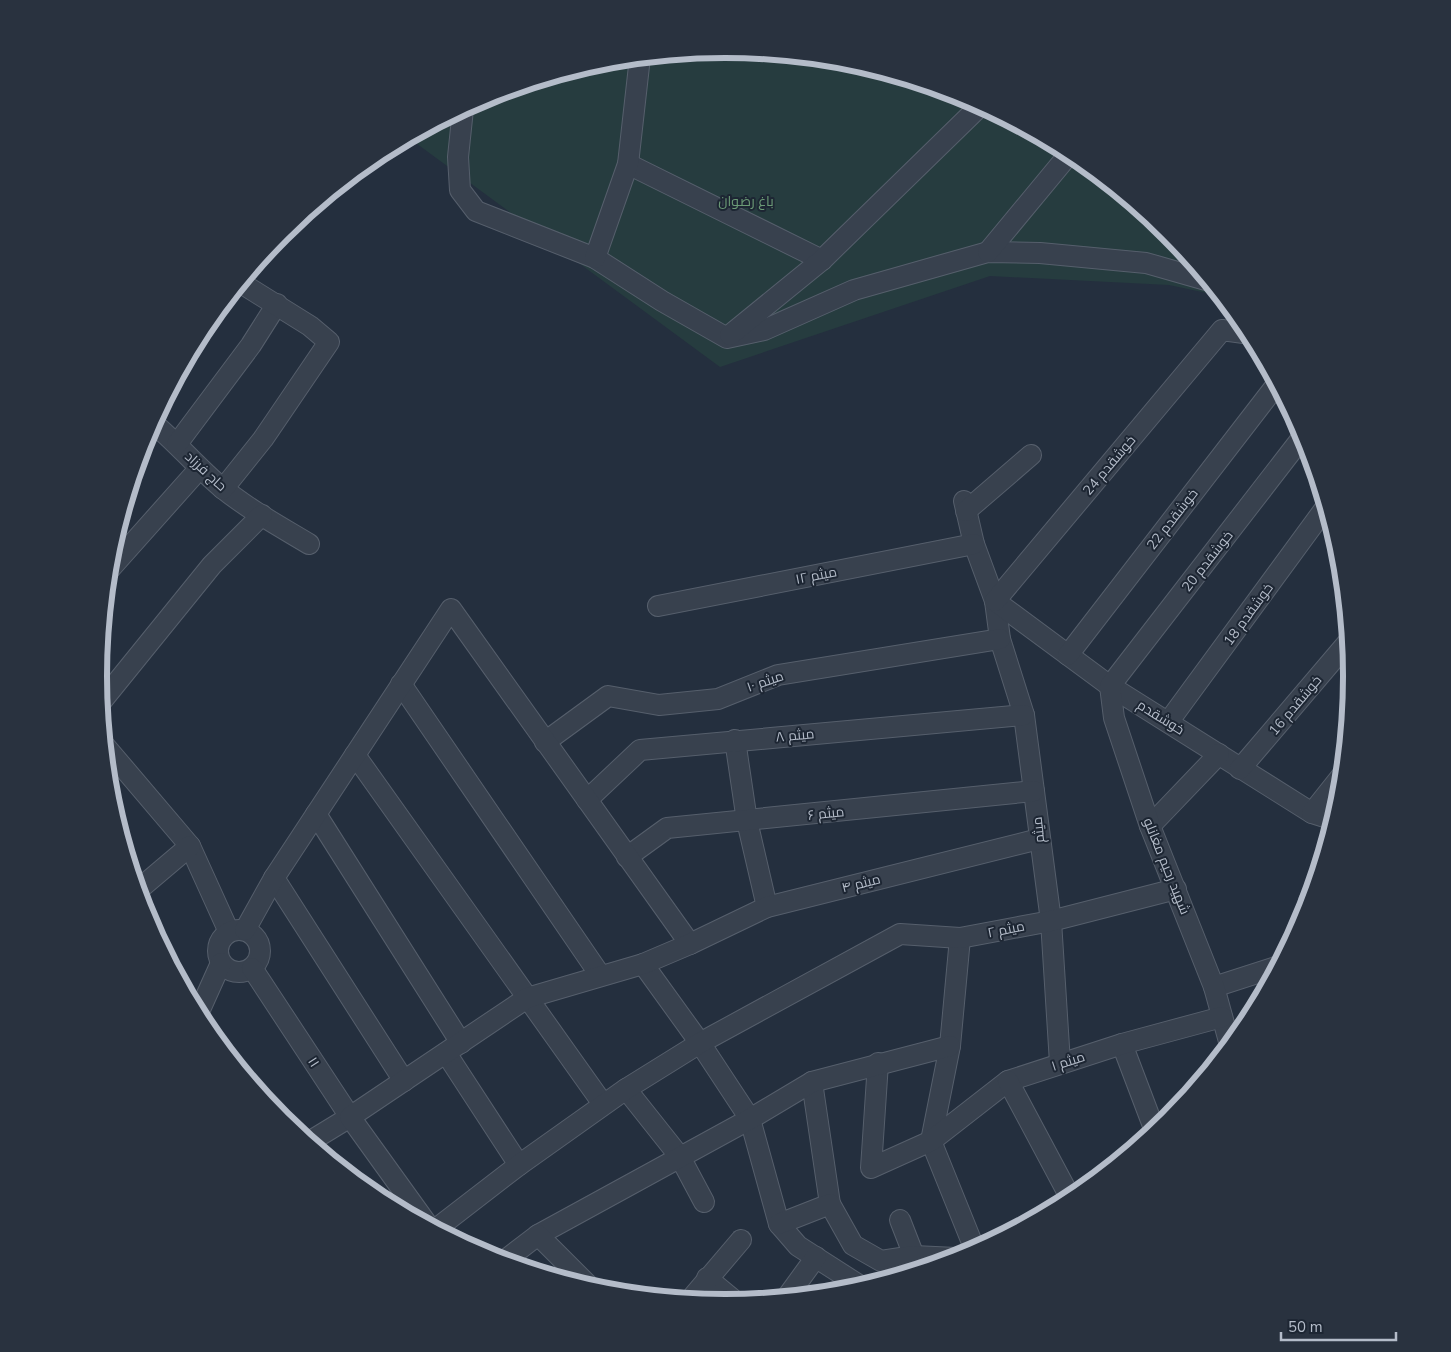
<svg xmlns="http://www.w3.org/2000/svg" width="1451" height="1352" viewBox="0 0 1451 1352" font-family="'Nunito Sans',Cairo,sans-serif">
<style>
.green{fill:#263c3f}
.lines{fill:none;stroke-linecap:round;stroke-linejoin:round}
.minor-casing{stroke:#565f6c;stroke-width:22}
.minor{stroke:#38414e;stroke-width:20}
.labels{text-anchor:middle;stroke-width:4;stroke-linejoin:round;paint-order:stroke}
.park-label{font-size:14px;fill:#6b9a76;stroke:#1d2633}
.street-label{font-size:14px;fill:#b4bcc9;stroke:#1d2633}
.rim{fill:none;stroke:#b4bcc9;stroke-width:6}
</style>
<rect width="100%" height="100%" fill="#242f3e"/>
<path class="green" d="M726 49 848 61 966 97 1074 155 1169 233 1221 296 1169 285 990 276 720 367 409 138 486 96 603 61Z"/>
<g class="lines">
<defs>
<g id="minor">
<path d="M463 109 458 157 460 190 476 211 595 258 662 301 727 338 764 330 854 290 988 252 1040 253 1146 263 1209 281"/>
<path d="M628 164 822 260"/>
<path d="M988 252 1070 153"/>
<path d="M595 258 628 164 640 57"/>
<path d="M730 335 822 260 981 105"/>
<path d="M153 423C177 443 197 467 221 487 248 509 279 526 309 544"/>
<path d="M177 444 251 345 277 304"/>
<path d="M223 489 263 439 329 342 310 326 241 283"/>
<path d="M964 501 974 544 995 601 1000 639 1024 715 1051 921 1060 1063"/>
<path d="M966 511 1031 455"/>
<path d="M109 570 199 469"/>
<path d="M995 601 1110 686 1312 813 1334 820"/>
<path d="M995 601 1222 330 1251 334"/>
<path d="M658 606 974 544"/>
<path d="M1068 655 1277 384"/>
<path d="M401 684 600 975"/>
<path d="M101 702 212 565 262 515"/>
<path d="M1169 721 1326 507"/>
<path d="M735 740 747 821 767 907"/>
<path d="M545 742 608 696 659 705 718 699 778 675 1000 639"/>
<path d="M105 746 190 846 229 932"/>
<path d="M355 755 603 1104"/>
<path d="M1240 769 1349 641"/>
<path d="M587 800 640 750 1024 715"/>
<path d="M1312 813 1343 774"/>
<path d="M316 814 461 1043"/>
<path d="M1150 826 1219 754"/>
<path d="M627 857 667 828 1034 791"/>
<path d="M274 878 404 1081"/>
<path d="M138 890 190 846"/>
<path d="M1309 901V902"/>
<circle cx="239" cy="951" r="21"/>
<path d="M245 930 274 878 451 609 690 944"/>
<path d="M960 938 950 1046 931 1141 975 1250"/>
<path d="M643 964 700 1043 750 1119 779 1224 798 1246 862 1287"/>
<path d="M252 968 350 1117 309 1142"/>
<path d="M1214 987 1279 966"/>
<path d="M198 1014 221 963"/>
<path d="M1122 1044 1155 1131"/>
<path d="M1230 1045 1214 987 1150 826 1114 718 1110 686 1304 435"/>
<path d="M446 1053 519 1165"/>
<path d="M878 1063 871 1168 931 1141 1008 1081 1122 1044 1222 1017"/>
<path d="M1008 1081 1071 1199"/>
<path d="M812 1082 830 1204"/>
<path d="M626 1089 680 1157 704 1202"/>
<path d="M900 1220 914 1256"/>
<path d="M427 1224 350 1117 527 998 643 964 690 944 767 907 1039 839"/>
<path d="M779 1224 830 1204 853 1245 881 1261 914 1256 956 1258"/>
<path d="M436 1229 519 1165 626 1089 700 1043 900 934 960 938 1051 921 1176 889"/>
<path d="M538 1235 750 1119 812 1082 950 1046"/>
<path d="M504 1261 538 1235 591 1288"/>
<path d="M707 1278 736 1302"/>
<path d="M787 1297 816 1257"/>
<path d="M690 1300 741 1240"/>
</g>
</defs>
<use href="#minor" class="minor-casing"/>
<use href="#minor" class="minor"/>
</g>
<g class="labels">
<g class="park-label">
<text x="746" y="206">باغ رضوان</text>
</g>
<g class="street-label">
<text transform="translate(1109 465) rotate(-50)" y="5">خوشقدم 24</text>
<text transform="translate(206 471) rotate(43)" y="5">حاج فرزاد</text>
<text transform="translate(1172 519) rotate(-52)" y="5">خوشقدم 22</text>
<text transform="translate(1207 561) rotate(-52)" y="5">خوشقدم 20</text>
<text transform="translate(816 575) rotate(-11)" y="5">۱۲ میثم</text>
<text transform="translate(1248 614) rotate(-54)" y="5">خوشقدم 18</text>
<text transform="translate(765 681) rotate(-19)" y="5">۱۰ میثم</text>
<text transform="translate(1295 705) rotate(-50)" y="5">خوشقدم 16</text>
<text transform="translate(1161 717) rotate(32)" y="5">خوشقدم</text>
<text transform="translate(795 735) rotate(-5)" y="5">۸ میثم</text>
<text transform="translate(826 813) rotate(-6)" y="5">۶ میثم</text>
<text transform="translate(1038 830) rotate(-96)" y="5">میثم</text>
<text transform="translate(1167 866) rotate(68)" y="5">شهید رحیم مغانلو</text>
<text transform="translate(861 883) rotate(-14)" y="5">۴ میثم</text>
<text transform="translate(1006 929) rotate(-11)" y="5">۲ میثم</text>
<text transform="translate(1068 1061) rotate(-18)" y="5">۱ میثم</text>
<text transform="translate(314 1062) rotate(57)" y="5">۱۱</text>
</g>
</g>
<path d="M0 0H1451V1352H0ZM107 676a618 618 0 1 1 1236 0a618 618 0 1 1-1236 0Z" fill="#29323f" fill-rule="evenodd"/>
<path class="rim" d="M107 676a618 618 0 1 1 1236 0a618 618 0 1 1-1236 0Z"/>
<path d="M1281 1332v8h115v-8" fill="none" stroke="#b4bcc9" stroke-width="2.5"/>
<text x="1288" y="1332" font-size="15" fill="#b4bcc9" stroke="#1d2633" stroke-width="4" paint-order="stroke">50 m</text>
</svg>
